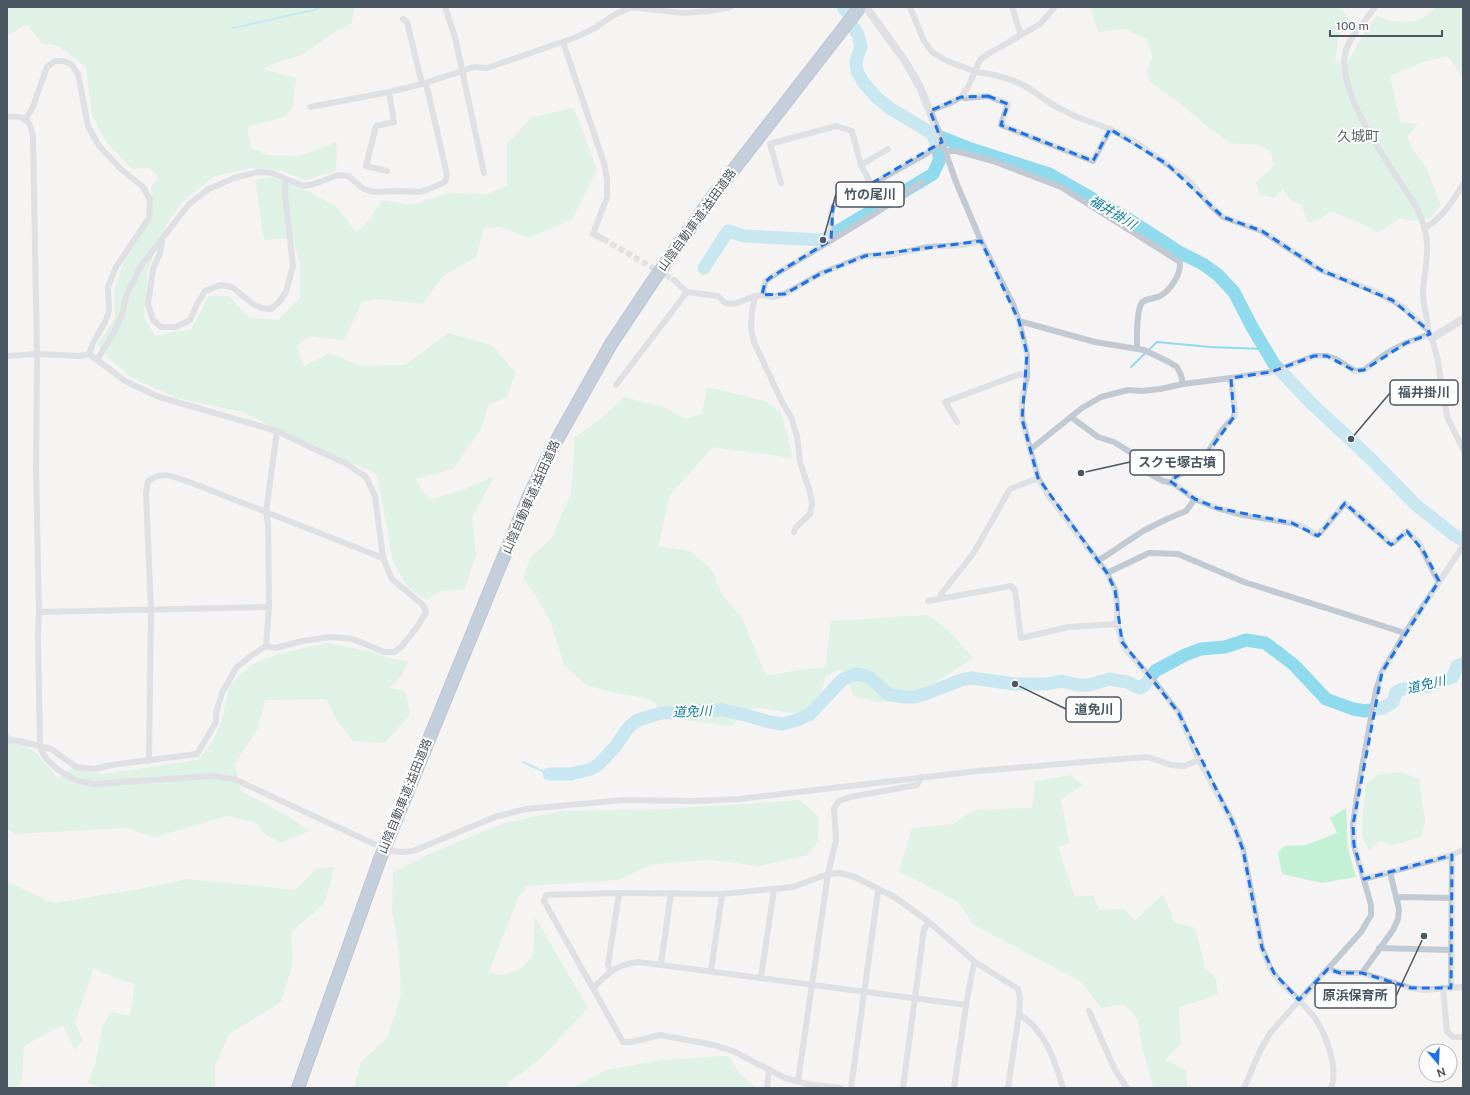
<svg xmlns="http://www.w3.org/2000/svg" width="1470" height="1095" viewBox="0 0 1470 1095" font-family="'Public Sans','Noto Sans JP',sans-serif">
<style>
.green{fill:#c3f1d5}
.lines{fill:none;stroke-linecap:round;stroke-linejoin:round}
.stream{stroke:#90daee;stroke-width:2}
.river{stroke:#90daee;stroke-width:13}
.minor-tunnel{stroke:#caccce;stroke-width:6;stroke-dasharray:6 3;stroke-linecap:butt}
.motorway-casing{stroke:#7690ad;stroke-width:14}
.minor{stroke:#c1cad2;stroke-width:6}
.tertiary{stroke:#c1cad2;stroke-width:8}
.motorway{stroke:#8ba5c1;stroke-width:12}
.marked{fill:none;stroke:#1a73e8;stroke-width:3;stroke-dasharray:8 5;stroke-linejoin:round}
.labels{text-anchor:middle;stroke-width:4;stroke-linejoin:round;paint-order:stroke}
.street-label{font-size:12px;fill:#4a5661;stroke:#fff}
.water-label{font-size:13px;font-style:italic;fill:#0c7c9b;stroke:#fff}
.quarter-label{font-size:14px;fill:#5f6368;stroke:#fff}
.leader{fill:none;stroke:#4a5661;stroke-width:1.5}
.callout-dot{fill:#4a5661;stroke:#fff;stroke-width:1.5}
.callout{fill:#fff;stroke:#4a5661;stroke-width:1.5}
.callout-label{font-size:13px;text-anchor:middle;font-weight:bold;fill:#4a5661}
</style>
<rect width="100%" height="100%" fill="#f5f3f3"/>
<g class="green">
<path d="M7 7H354L352 23 332 34 302 55 281 61 262 69 296 78 293 107 284 117 247 127 251 148 268 155 299 156 337 142 336 171 305 180 283 171 252 168 215 176 182 202 166 225 148 269 144 317 155 336 191 329 209 296H229L249 318 278 320 300 298V263L293 238 264 240 255 180 271 177 312 193 338 208 356 233 371 218 382 200 412 205 448 193 487 194 507 186V144L532 117 574 108 597 170 572 219 529 238 500 227 484 228 476 257 443 276 422 304 378 299 362 302 344 340 310 336 296 346 304 366 330 353 360 366 405 365 448 333 492 345 516 373 506 398 489 404 480 431 453 469 415 479 429 500 465 489 495 476 472 517 476 555 464 590 439 591 427 600 408 587 393 562 377 474 319 449 242 412 177 398 132 378 107 357 98 344 115 318 114 290 124 262 152 216 151 187 159 178 150 168 132 169 107 143 92 115 86 67 58 46 42 43 27 24 7 36Z"/>
<path d="M1093 7H1339L1349 19 1338 38 1335 63 1349 60 1360 40 1377 15C1390 23 1409 24 1423 18 1428 16 1432 10 1435 7H1463V79L1448 56 1423 62 1390 76 1400 122 1418 124 1407 137 1415 153 1426 168 1441 205 1431 218 1413 221 1400 218 1378 233 1365 225 1331 211 1317 221 1307 222 1302 205 1290 200 1283 188 1275 198 1260 195 1256 182 1274 166 1271 152 1260 145 1230 143 1202 122 1176 100 1150 82 1146 71 1153 56 1146 39 1125 29 1098 32 1091 10Z"/>
<path d="M707 387 765 401 781 413 787 434 792 458 713 447 670 495 658 546 690 551 713 571 722 595 742 618 766 676 793 671 825 667 831 621 928 615 949 631 973 658 921 692 881 703 854 696 846 674 840 669 826 676 818 700 798 714 760 708 746 709 732 726 669 718 653 701 635 696 614 693 586 685 564 665 551 623 537 598 523 578 531 557 551 539 571 494 575 437 603 417 624 397 666 408 685 419 702 414Z"/>
<path d="M328 643 367 651 393 659 409 661 401 677 389 688 405 691 410 714 385 743 353 741 337 721 326 699 265 700 258 728 235 764 241 791 289 817 309 831 280 843 262 832 257 823 227 816 155 837 127 828 16 834 7 829V733L37 753 58 779 71 768 103 774 197 760 211 744 222 721 229 686 251 665 277 654Z"/>
<path d="M1401 772 1419 779 1425 821 1421 837 1390 846 1380 840 1369 850 1362 836 1363 813 1366 784 1377 775Z"/>
<path d="M1071 775 1083 785 1061 799 1069 843 1058 847 1075 897 1093 895 1099 910 1124 909 1135 921 1163 894 1175 922 1195 928 1206 970 1216 978 1218 995 1179 1007 1181 1044 1165 1060 1186 1070 1187 1088H1157L1153 1085 1143 1051 1138 1019 1124 1004 1101 1008 1082 982 974 925 958 902 899 871 912 828 954 824 974 810 1032 808 1035 781Z"/>
<path d="M800 800 819 817 818 841 808 855 760 866 712 860 653 864 618 880 527 886 519 896 488 973 502 975 521 969 533 954 535 917 588 1008 539 1060 509 1082 505 1088H354L361 1062 387 1038 401 996 399 951 392 912 393 872 429 854 502 824 559 811 666 809Z"/>
<path d="M1346 808 1348 849 1356 877 1322 883 1282 874 1278 853 1284 846 1306 845 1337 833 1330 818Z"/>
<path d="M335 867 324 904 291 932 293 963 281 1002 229 1034 215 1066V1088H106L87 1083 95 1065 103 1025 111 1012 130 1016 135 984 120 980 94 968 75 1022 83 1040 75 1050 63 1025 41 1036 24 1046 22 1082 15 1088H7V882L54 903 145 888 188 879 296 890 317 868Z"/>
<path d="M728 1056 741 1075 756 1088H572L606 1070 661 1060Z"/>
</g>
<g class="lines">
<g class="stream">
<path d="M233 28 314 10 321 7"/>
<path d="M1131 367 1157 342 1210 347 1264 349"/>
<path d="M523 762 549 774"/>
</g>
<g class="river">
<path d="M843 7 846 11"/>
<path d="M854 28 858 35 861 46 856 61 857 71 863 82 877 98 891 109 933 134 971 149 1049 174 1128 219 1179 252 1203 264 1218 275 1234 292 1252 327 1274 364 1310 402 1370 458 1416 505 1454 535 1463 540"/>
<path d="M704 268 728 231 744 236 823 240 933 174 940 159 933 134"/>
<path d="M549 774H571L591 769 599 764 614 748 629 727 638 720 661 713 690 712 705 710H723L745 715 770 722 782 724 797 720 810 714 842 680 855 674 862 675 871 678 885 692 891 695 904 697H914L928 693 961 680 971 678 1015 684H1047L1061 681 1078 685H1089L1109 679 1127 682 1140 688 1144 686 1155 671 1185 655 1201 649 1225 647 1246 640 1265 643 1280 654 1294 665 1326 699 1353 709 1365 711 1383 708 1393 702 1396 692 1403 689 1428 686 1453 677 1457 666 1463 664"/>
</g>
<path class="minor-tunnel" d="M603 239 674 280"/>
<defs>
<path id="motorway" d="M298 1088 380 859 495 578 529 496 550 452 611 344 653 281 710 200 860 7"/>
</defs>
<use href="#motorway" class="motorway-casing"/>
<g class="minor">
<path d="M445 7 455 37 484 173"/>
<path d="M910 7 924 41 932 52 945 60 976 72 990 74 1012 80 1027 87 1053 105 1077 117 1110 129 1138 144 1167 164 1188 180 1211 206 1223 217 1262 231 1321 270 1371 290 1392 300 1404 308 1428 330 1432 338 1438 361 1443 397 1448 419 1463 449"/>
<path d="M1012 7 1021 35"/>
<path d="M1375 7C1366 21 1351 34 1346 50 1335 88 1382 154 1402 185 1407 193 1414 202 1418 211 1424 223 1428 238 1427 252 1427 266 1423 280 1423 294 1423 306 1428 317 1428 330"/>
<path d="M403 19 407 22 422 84"/>
<path d="M563 42 604 163 607 179V197L593 234 603 239"/>
<path d="M961 97 965 98 988 96 1008 104 1001 125 1093 161 1110 129"/>
<path d="M310 107 389 92 422 84 474 67 487 68 574 38 595 28 614 15 629 8H639L683 13 709 11 731 7"/>
<path d="M930 111 950 103 961 97 968 87 980 60 988 54 1040 24 1055 7"/>
<path d="M7 117C25 115 30 119 33 137L37 354 36 468 39 612 38 635 40 747C45 761 60 773 74 779 79 782 87 782 93 784L212 776 234 779 374 844"/>
<path d="M25 120 32 109 47 67 55 61H63L71 64 78 74 88 126 99 146 122 170 143 187 150 200 149 218 116 267 108 287 109 311 105 322 93 343 89 354"/>
<path d="M946 151H956L993 161 1061 187 1180 262C1181 274 1171 290 1160 296 1154 299 1144 298 1141 304 1136 315 1137 336 1137 348"/>
<path d="M861 165 888 149"/>
<path d="M387 171 366 166 376 126 394 122 389 92"/>
<path d="M781 183 770 144 836 126 852 131 861 165 871 184"/>
<path d="M1424 228C1441 220 1454 200 1463 184"/>
<path d="M831 240V214L833 206 926 154 942 142 956 182 981 241 1013 304 1019 321 1027 354V376L1022 402V419L1038 478 1048 495 1107 573 1115 590 1117 605V624L1122 642 1127 651 1154 681 1178 712 1199 760 1232 821 1243 850 1262 948C1265 956 1268 965 1273 973 1286 989 1303 1002 1315 1018 1326 1035 1339 1068 1331 1088"/>
<path d="M162 241 160 253 153 269 148 304 153 320 161 327H176L190 320 198 302 205 291 220 285 232 287 253 304 261 308 271 309 280 301 286 292 293 266 285 194 286 179"/>
<path d="M674 280 687 292"/>
<path d="M762 295 765 282 771 277 871 216 922 182"/>
<path d="M755 296 752 312 751 329 754 342 782 402 791 417 797 436 800 462 810 492 812 504 810 514 796 527 794 532"/>
<path d="M1019 321 1095 342 1144 350 1169 362 1177 367 1181 375 1183 384"/>
<path d="M7 356 37 354 80 356 89 354"/>
<path d="M97 360 113 334 122 315 126 296 141 266 189 204 209 189 234 178 258 172 272 173 303 186 314 184 338 175 348 176 364 189 374 192 399 191 420 192 429 189 445 182 447 175 426 83"/>
<path d="M616 385 687 292 718 296 725 303 734 304 755 296 762 295 773 297 785 294 820 274 865 256 890 255 928 247 963 245 981 241"/>
<path d="M1071 417 1098 437 1114 442 1127 450 1136 456 1150 474 1163 481 1173 483 1195 499 1217 508 1243 515 1292 523 1304 527 1316 535 1320 533 1345 503 1389 542 1393 543 1407 531 1419 543 1436 577 1439 581"/>
<path d="M957 422 945 402 1020 374 1027 376"/>
<path d="M1031 449 1082 408 1101 397 1128 390 1142 391 1160 389 1183 384 1231 378 1271 372 1286 367 1314 356H1327L1336 359 1355 371 1364 370 1387 353 1406 343 1430 334"/>
<path d="M1173 483 1174 479 1194 466 1204 458 1223 429 1234 417 1235 410 1231 378"/>
<path d="M1098 561 1143 531 1167 519 1186 511 1195 499"/>
<path d="M1107 573 1149 553 1178 554 1244 582 1405 633"/>
<path d="M942 598 941 594 973 554 1010 489 1038 478"/>
<path d="M928 601 1011 586 1015 590 1021 638 1069 627 1117 624"/>
<path d="M39 612 269 607"/>
<path d="M266 646 269 607 268 525 266 512 277 431"/>
<path d="M7 740 20 741 51 749 76 767 95 769 111 765 197 754 216 722V713L222 693 236 668 252 655 266 646 275 648 303 641 331 637 353 639 384 652H394L401 647 418 626 426 612 423 605 392 579 383 558 375 496 366 477 345 463 308 446 277 431 159 397 125 381 89 354"/>
<path d="M149 761 151 609 146 493 148 481C165 470 173 477 192 483L383 558"/>
<path d="M392 851 402 852 413 851 495 817 526 809 623 800 696 801 739 799 978 771 1120 759 1148 757 1171 765 1184 766 1199 760"/>
<path d="M1364 879 1452 855 1463 850"/>
<path d="M1397 899 1401 897 1451 898"/>
<path d="M1379 948 1451 950"/>
<path d="M661 964 671 893"/>
<path d="M1328 969 1340 973H1362L1411 988 1424 990 1463 987"/>
<path d="M611 971 608 965 619 893"/>
<path d="M711 971 722 894"/>
<path d="M1362 973 1393 930 1398 919 1399 909 1390 872"/>
<path d="M761 977 774 890"/>
<path d="M593 988C610 972 615 965 638 962L966 1005"/>
<path d="M1443 988 1447 1032 1453 1037H1463"/>
<path d="M1451 988 1452 855"/>
<path d="M1089 1011 1115 1070 1127 1088"/>
<path d="M1019 1014C1046 1031 1054 1059 1063 1088"/>
<path d="M798 1081 828 874 836 840 834 808 839 801 850 797 917 785 921 777"/>
<path d="M767 1088 769 1069"/>
<path d="M841 1088 807 1084 785 1078 733 1051 714 1045 660 1035 632 1042H623L544 901 546 895 619 893 722 894 793 887 828 874 840 873 855 877 896 898 929 922 975 962 1018 989 1020 998 1019 1014 1008 1088"/>
<path d="M851 1088 878 892 880 890"/>
<path d="M903 1088 924 929 929 922"/>
<path d="M954 1088 966 1005 973 968 975 962"/>
<path d="M1244 1088 1259 1053 1270 1033 1361 932 1371 915V905L1354 845 1353 825 1358 790 1376 690 1382 672 1405 633 1463 546"/>
</g>
<g class="tertiary">
<path d="M866 7 905 61 920 87 942 142"/>
<path d="M1432 338 1463 319"/>
</g>
<use href="#motorway" class="motorway"/>
</g>
<path d="M0 0H1470V1095H0ZM988 96 1008 104 1001 125 1093 161 1110 129 1167 164 1223 217 1262 231 1321 270 1392 300 1428 330 1430 334 1406 343 1364 370 1355 371 1327 356H1314L1271 372 1231 378 1234 417 1204 458 1170 481 1195 499 1217 508 1292 523 1318 536 1345 503 1391 545 1407 531 1424 552 1439 581 1382 672 1353 825 1354 845 1364 879 1452 855 1451 988H1411L1362 973H1340L1328 969 1299 1000 1274 973 1262 948 1243 850 1232 821 1178 712 1122 642 1115 590 1107 573 1038 478 1022 419 1027 354 1019 321 981 241 865 256 820 274 785 294 762 295 765 282 771 277 831 240 833 206 942 142 930 111 961 97Z" fill="#f5f3f3" fill-opacity=".55" fill-rule="evenodd"/>
<path class="marked" d="M988 96 1008 104 1001 125 1093 161 1110 129 1167 164 1223 217 1262 231 1321 270 1392 300 1428 330 1430 334 1406 343 1364 370 1355 371 1327 356H1314L1271 372 1231 378 1234 417 1204 458 1170 481 1195 499 1217 508 1292 523 1318 536 1345 503 1391 545 1407 531 1424 552 1439 581 1382 672 1353 825 1354 845 1364 879 1452 855 1451 988H1411L1362 973H1340L1328 969 1299 1000 1274 973 1262 948 1243 850 1232 821 1178 712 1122 642 1115 590 1107 573 1038 478 1022 419 1027 354 1019 321 981 241 865 256 820 274 785 294 762 295 765 282 771 277 831 240 833 206 942 142 930 111 961 97Z"/>
<g class="labels">
<g class="street-label">
<text transform="translate(697 220) rotate(-54)" y="4">山陰自動車道;益田道路</text>
<text transform="translate(531 497) rotate(-66)" y="4">山陰自動車道;益田道路</text>
<text transform="translate(405 796) rotate(-68)" y="4">山陰自動車道;益田道路</text>
</g>
<g class="water-label">
<text transform="translate(1113 212) rotate(31)" y="5">福井掛川</text>
<text transform="translate(1426 684) rotate(-13)" y="5">道免川</text>
<text transform="translate(692 711) rotate(-2)" y="5">道免川</text>
</g>
<g class="quarter-label">
<text x="1358" y="141">久城町</text>
</g>
</g>
<path class="leader" d="M823 240L836 194M1351 439L1390 393M1081 473L1130 462M1015 684L1066 709M1424 936L1396 996"/>
<g class="callout-dot">
<circle cx="823" cy="240" r="4"/>
<circle cx="1351" cy="439" r="4"/>
<circle cx="1081" cy="473" r="4"/>
<circle cx="1015" cy="684" r="4"/>
<circle cx="1424" cy="936" r="4"/>
</g>
<g class="callout">
<rect x="836" y="182" width="68" height="25" rx="4"/>
<rect x="1390" y="380" width="68" height="25" rx="4"/>
<rect x="1130" y="450" width="94" height="25" rx="4"/>
<rect x="1066" y="697" width="55" height="25" rx="4"/>
<rect x="1315" y="983" width="81" height="25" rx="4"/>
</g>
<g class="callout-label">
<text x="870" y="199">竹の尾川</text>
<text x="1424" y="397">福井掛川</text>
<text x="1177" y="467">スクモ塚古墳</text>
<text x="1094" y="714">道免川</text>
<text x="1355" y="1000">原浜保育所</text>
</g>
<rect width="1470" height="1095" fill="none" stroke="#4a5661" stroke-width="16"/>
<g transform="translate(1438 1063) rotate(161)"><circle r="19" fill="#ffffff" stroke="#b7bbc0"/>
<path d="M0-3L7 15L0 10L-7 15Z" fill="#1a73e8"/>
<text y="-6" font-size="11" font-weight="bold" text-anchor="middle" fill="#4a5661">N</text>
</g>
<path d="M1330 30v6h112v-6" fill="none" stroke="#4a5661" stroke-width="2"/>
<text x="1336" y="30" font-size="12" fill="#4a5661" stroke="#ffffff" stroke-width="3" paint-order="stroke">100 m</text>
</svg>
